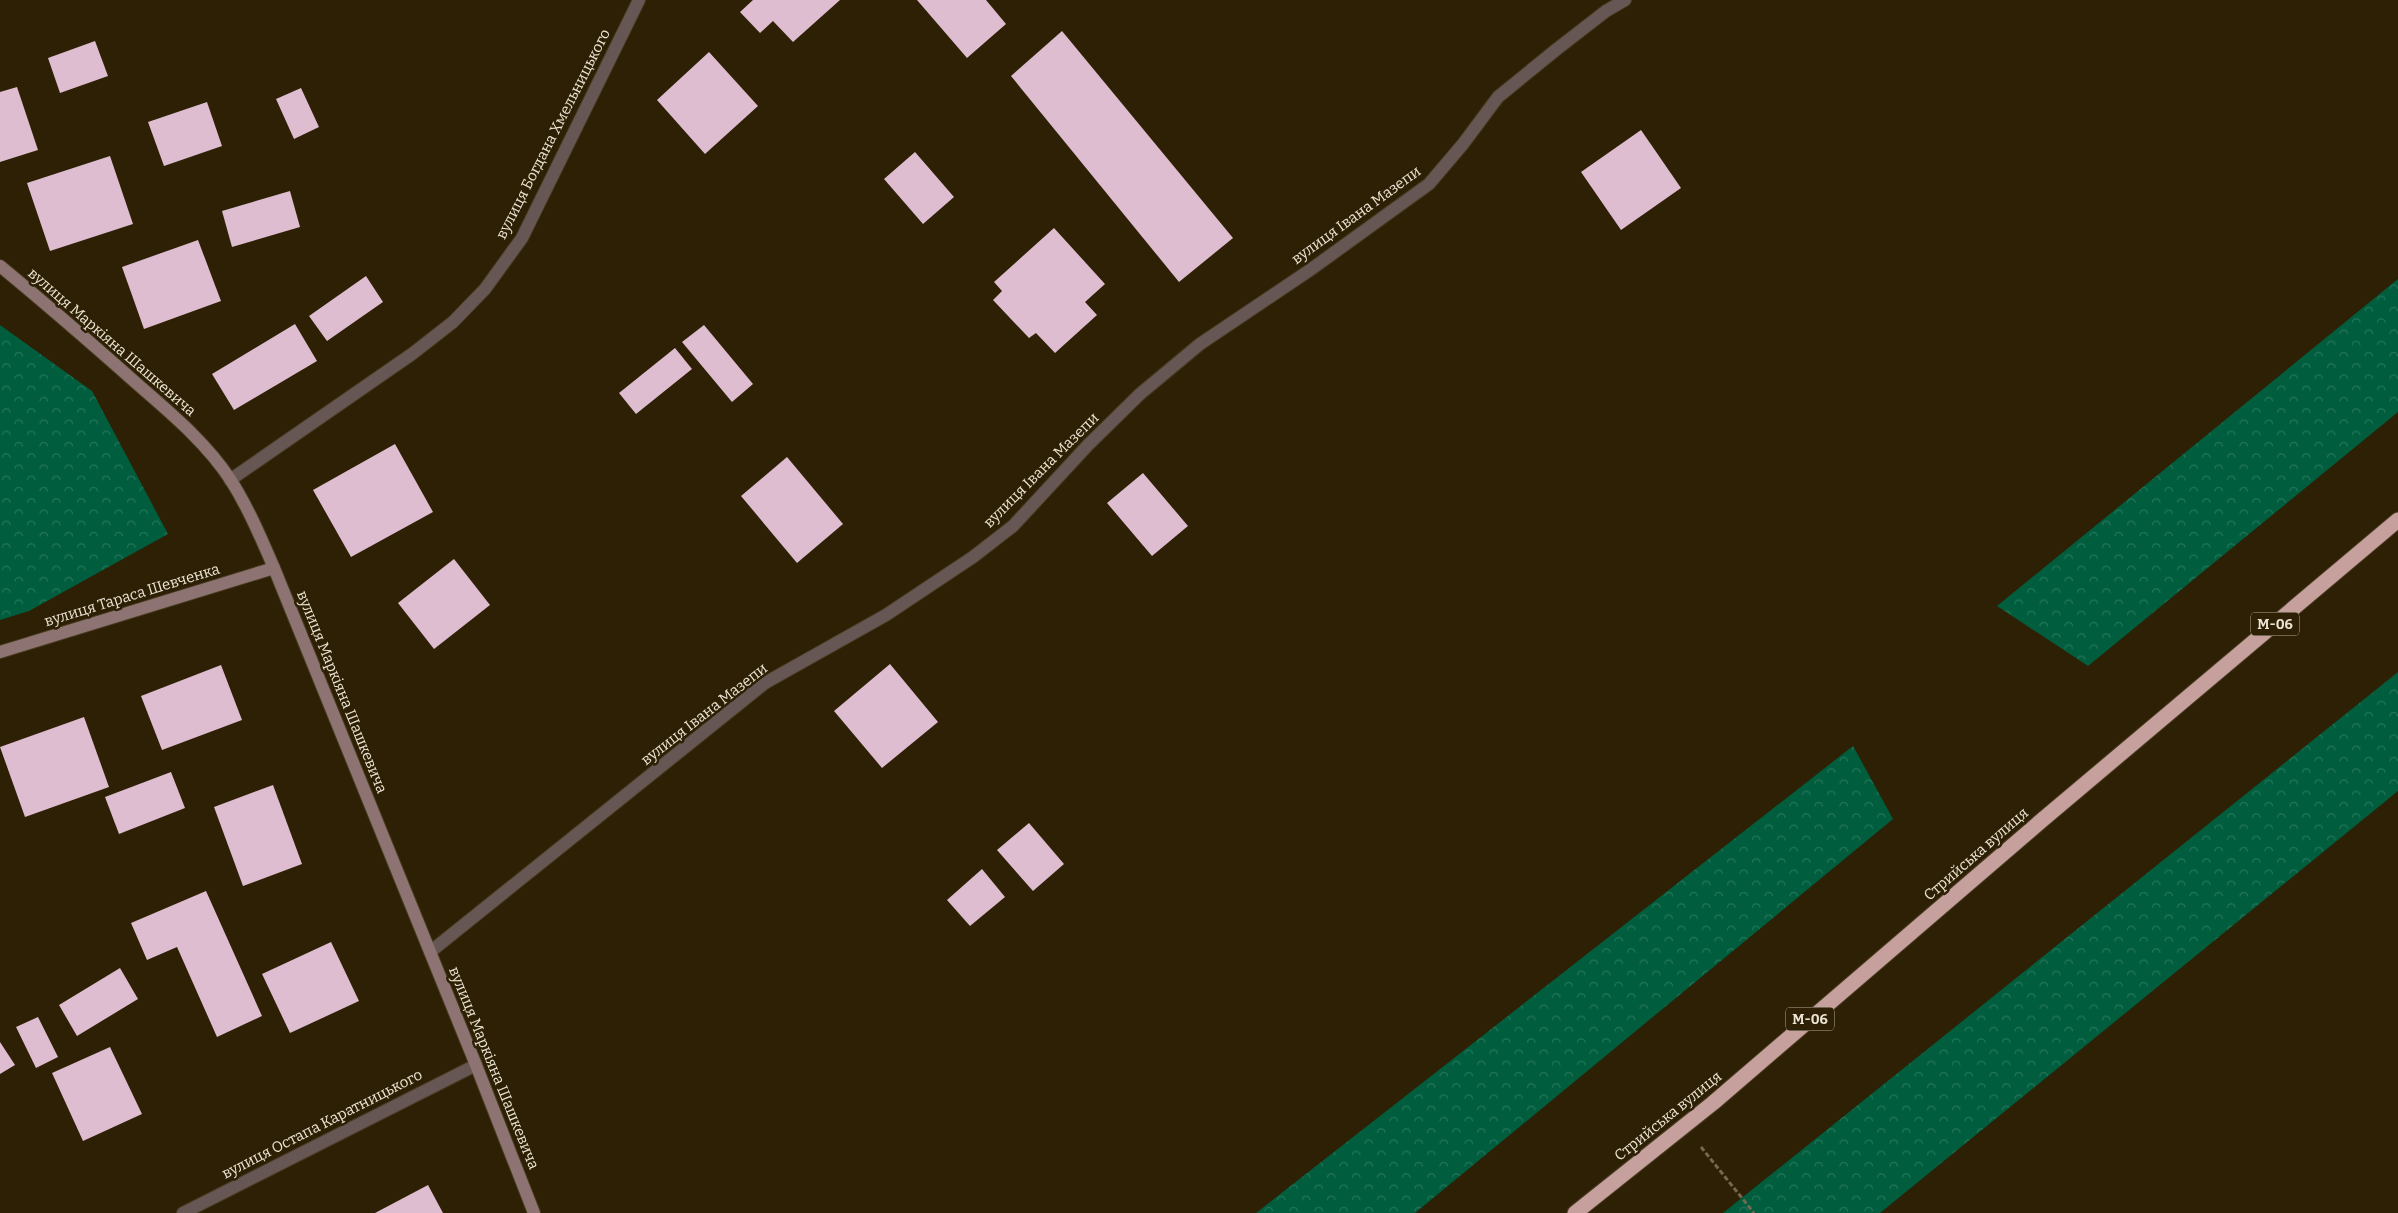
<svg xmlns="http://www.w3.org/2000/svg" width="2398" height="1213" viewBox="0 0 2398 1213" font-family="Bitter,serif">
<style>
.forest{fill:url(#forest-crowns)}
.building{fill:#debdd1}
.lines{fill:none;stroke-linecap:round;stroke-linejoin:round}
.street-casing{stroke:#483b21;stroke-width:14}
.secondary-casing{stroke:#483b21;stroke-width:14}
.highway-casing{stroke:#483b21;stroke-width:17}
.path{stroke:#736850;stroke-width:3;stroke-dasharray:5 2.5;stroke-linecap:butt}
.street{stroke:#665755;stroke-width:12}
.secondary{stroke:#8d7472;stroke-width:12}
.highway{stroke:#c6a09c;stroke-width:15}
.labels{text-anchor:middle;stroke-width:5;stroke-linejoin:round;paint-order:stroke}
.shield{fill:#2d2004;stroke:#b3a996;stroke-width:1}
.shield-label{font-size:14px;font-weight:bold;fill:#ece4d4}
.street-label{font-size:15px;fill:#ece4d4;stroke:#2d2004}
</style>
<defs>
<pattern id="forest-crowns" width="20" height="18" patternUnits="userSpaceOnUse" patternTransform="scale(1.25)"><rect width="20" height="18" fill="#005e3e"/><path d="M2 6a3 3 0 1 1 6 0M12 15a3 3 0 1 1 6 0" fill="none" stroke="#257559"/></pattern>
</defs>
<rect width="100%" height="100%" fill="#2d2004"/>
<g class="forest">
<path d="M2398 279V412L2088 666 1997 606Z"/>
<path d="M0 325 92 391 168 534 29 611 0 620Z"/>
<path d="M2398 672V791L1880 1213H1723Z"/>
<path d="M1853 746 1893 819 1415 1213H1256Z"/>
</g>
<g class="building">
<path d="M753 0H840L793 42 773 21 760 33 740 12Z"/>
<path d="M917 0H986L1006 24 967 58Z"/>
<path d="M1062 31 1233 238 1179 282 1011 76Z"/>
<path d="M95 41 108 76 60 93 48 58Z"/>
<path d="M709 52 758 106 705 154 657 100Z"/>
<path d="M17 87 38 150 0 162V92Z"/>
<path d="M301 88 319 127 294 139 276 99Z"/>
<path d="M207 102 222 146 164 166 148 122Z"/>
<path d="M1641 130 1681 188 1621 230 1581 172Z"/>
<path d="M915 152 954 197 923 224 884 179Z"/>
<path d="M110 156 133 224 50 251 27 183Z"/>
<path d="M290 191 300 227 232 247 222 211Z"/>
<path d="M1054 228 1105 284 1085 302 1097 315 1055 353 1036 333 1029 338 993 300 1002 291 994 282Z"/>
<path d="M198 240 221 301 144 329 122 267Z"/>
<path d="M366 276 383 302 327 341 309 316Z"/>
<path d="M295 324 317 361 234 410 212 374Z"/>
<path d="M704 325 753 384 732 402 682 342Z"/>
<path d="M675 348 692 369 636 414 619 393Z"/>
<path d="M395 444 433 512 351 557 313 490Z"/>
<path d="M787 457 843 524 797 563 741 496Z"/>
<path d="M1143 473 1188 526 1152 556 1107 503Z"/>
<path d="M454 559 490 605 434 649 398 603Z"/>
<path d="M890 664 938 722 882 768 834 711Z"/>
<path d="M221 665 242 720 162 750 141 696Z"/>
<path d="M84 717 109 787 25 817 0 747Z"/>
<path d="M171 772 185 808 119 834 105 797Z"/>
<path d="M273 785 302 864 243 886 214 807Z"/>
<path d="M1029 823 1064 864 1033 891 997 850Z"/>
<path d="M982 869 1005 897 970 926 947 900Z"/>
<path d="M206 891 262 1016 217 1037 177 947 147 960 131 923Z"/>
<path d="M331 942 359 1001 290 1033 262 974Z"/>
<path d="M120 968 138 999 77 1036 59 1005Z"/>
<path d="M38 1017 58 1057 36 1068 16 1027Z"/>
<path d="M0 1042 15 1065 0 1074Z"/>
<path d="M110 1047 142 1114 83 1141 52 1073Z"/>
<path d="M428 1185 443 1213H375Z"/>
</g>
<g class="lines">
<defs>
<g id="street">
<path d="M230 480 412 354 453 322 485 289 522 238 639 0"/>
<path d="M430 952 765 683 886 615 973 557 1013 526 1088 445 1140 394 1200 344 1310 270 1429 184 1463 144 1498 97 1557 49 1606 11 1625 0"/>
<path d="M183 1213 476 1065"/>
</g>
<g id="secondary">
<path d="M0 266C46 304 91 343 135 382 169 412 205 441 230 479 248 507 261 538 274 568L476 1065 534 1213"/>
<path d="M0 652 274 568"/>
</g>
<path id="highway" d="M1575 1213 1713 1103 2041 821 2398 520"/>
</defs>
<use href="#street" class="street-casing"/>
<use href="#secondary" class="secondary-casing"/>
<use href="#highway" class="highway-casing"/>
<path class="path" d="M1701 1147 1754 1213"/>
<use href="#street" class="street"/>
<use href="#secondary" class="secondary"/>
<use href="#highway" class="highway"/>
</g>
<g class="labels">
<g class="shield">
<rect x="2251" y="612.5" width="48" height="23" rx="4"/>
<rect x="1786" y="1007.5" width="48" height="23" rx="4"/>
</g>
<g class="shield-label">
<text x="2275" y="629">М-06</text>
<text x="1810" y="1024">М-06</text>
</g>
<g class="street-label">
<text transform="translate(553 134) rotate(-63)" y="5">вулиця Богдана Хмельницького</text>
<text transform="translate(1356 215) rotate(-36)" y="5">вулиця Івана Мазепи</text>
<text transform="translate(112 342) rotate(41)" y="5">вулиця Маркіяна Шашкевича</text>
<text transform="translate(1041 470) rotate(-45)" y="5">вулиця Івана Мазепи</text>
<text transform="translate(132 595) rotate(-17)" y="5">вулиця Тараса Шевченка</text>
<text transform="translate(342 692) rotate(68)" y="5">вулиця Маркіяна Шашкевича</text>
<text transform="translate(704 714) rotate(-38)" y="5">вулиця Івана Мазепи</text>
<text transform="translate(1976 854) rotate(-41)" y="5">Стрийська вулиця</text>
<text transform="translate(494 1068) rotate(68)" y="5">вулиця Маркіяна Шашкевича</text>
<text transform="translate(1668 1116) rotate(-39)" y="5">Стрийська вулиця</text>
<text transform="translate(322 1124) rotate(-27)" y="5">вулиця Остапа Каратницького</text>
</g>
</g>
</svg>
